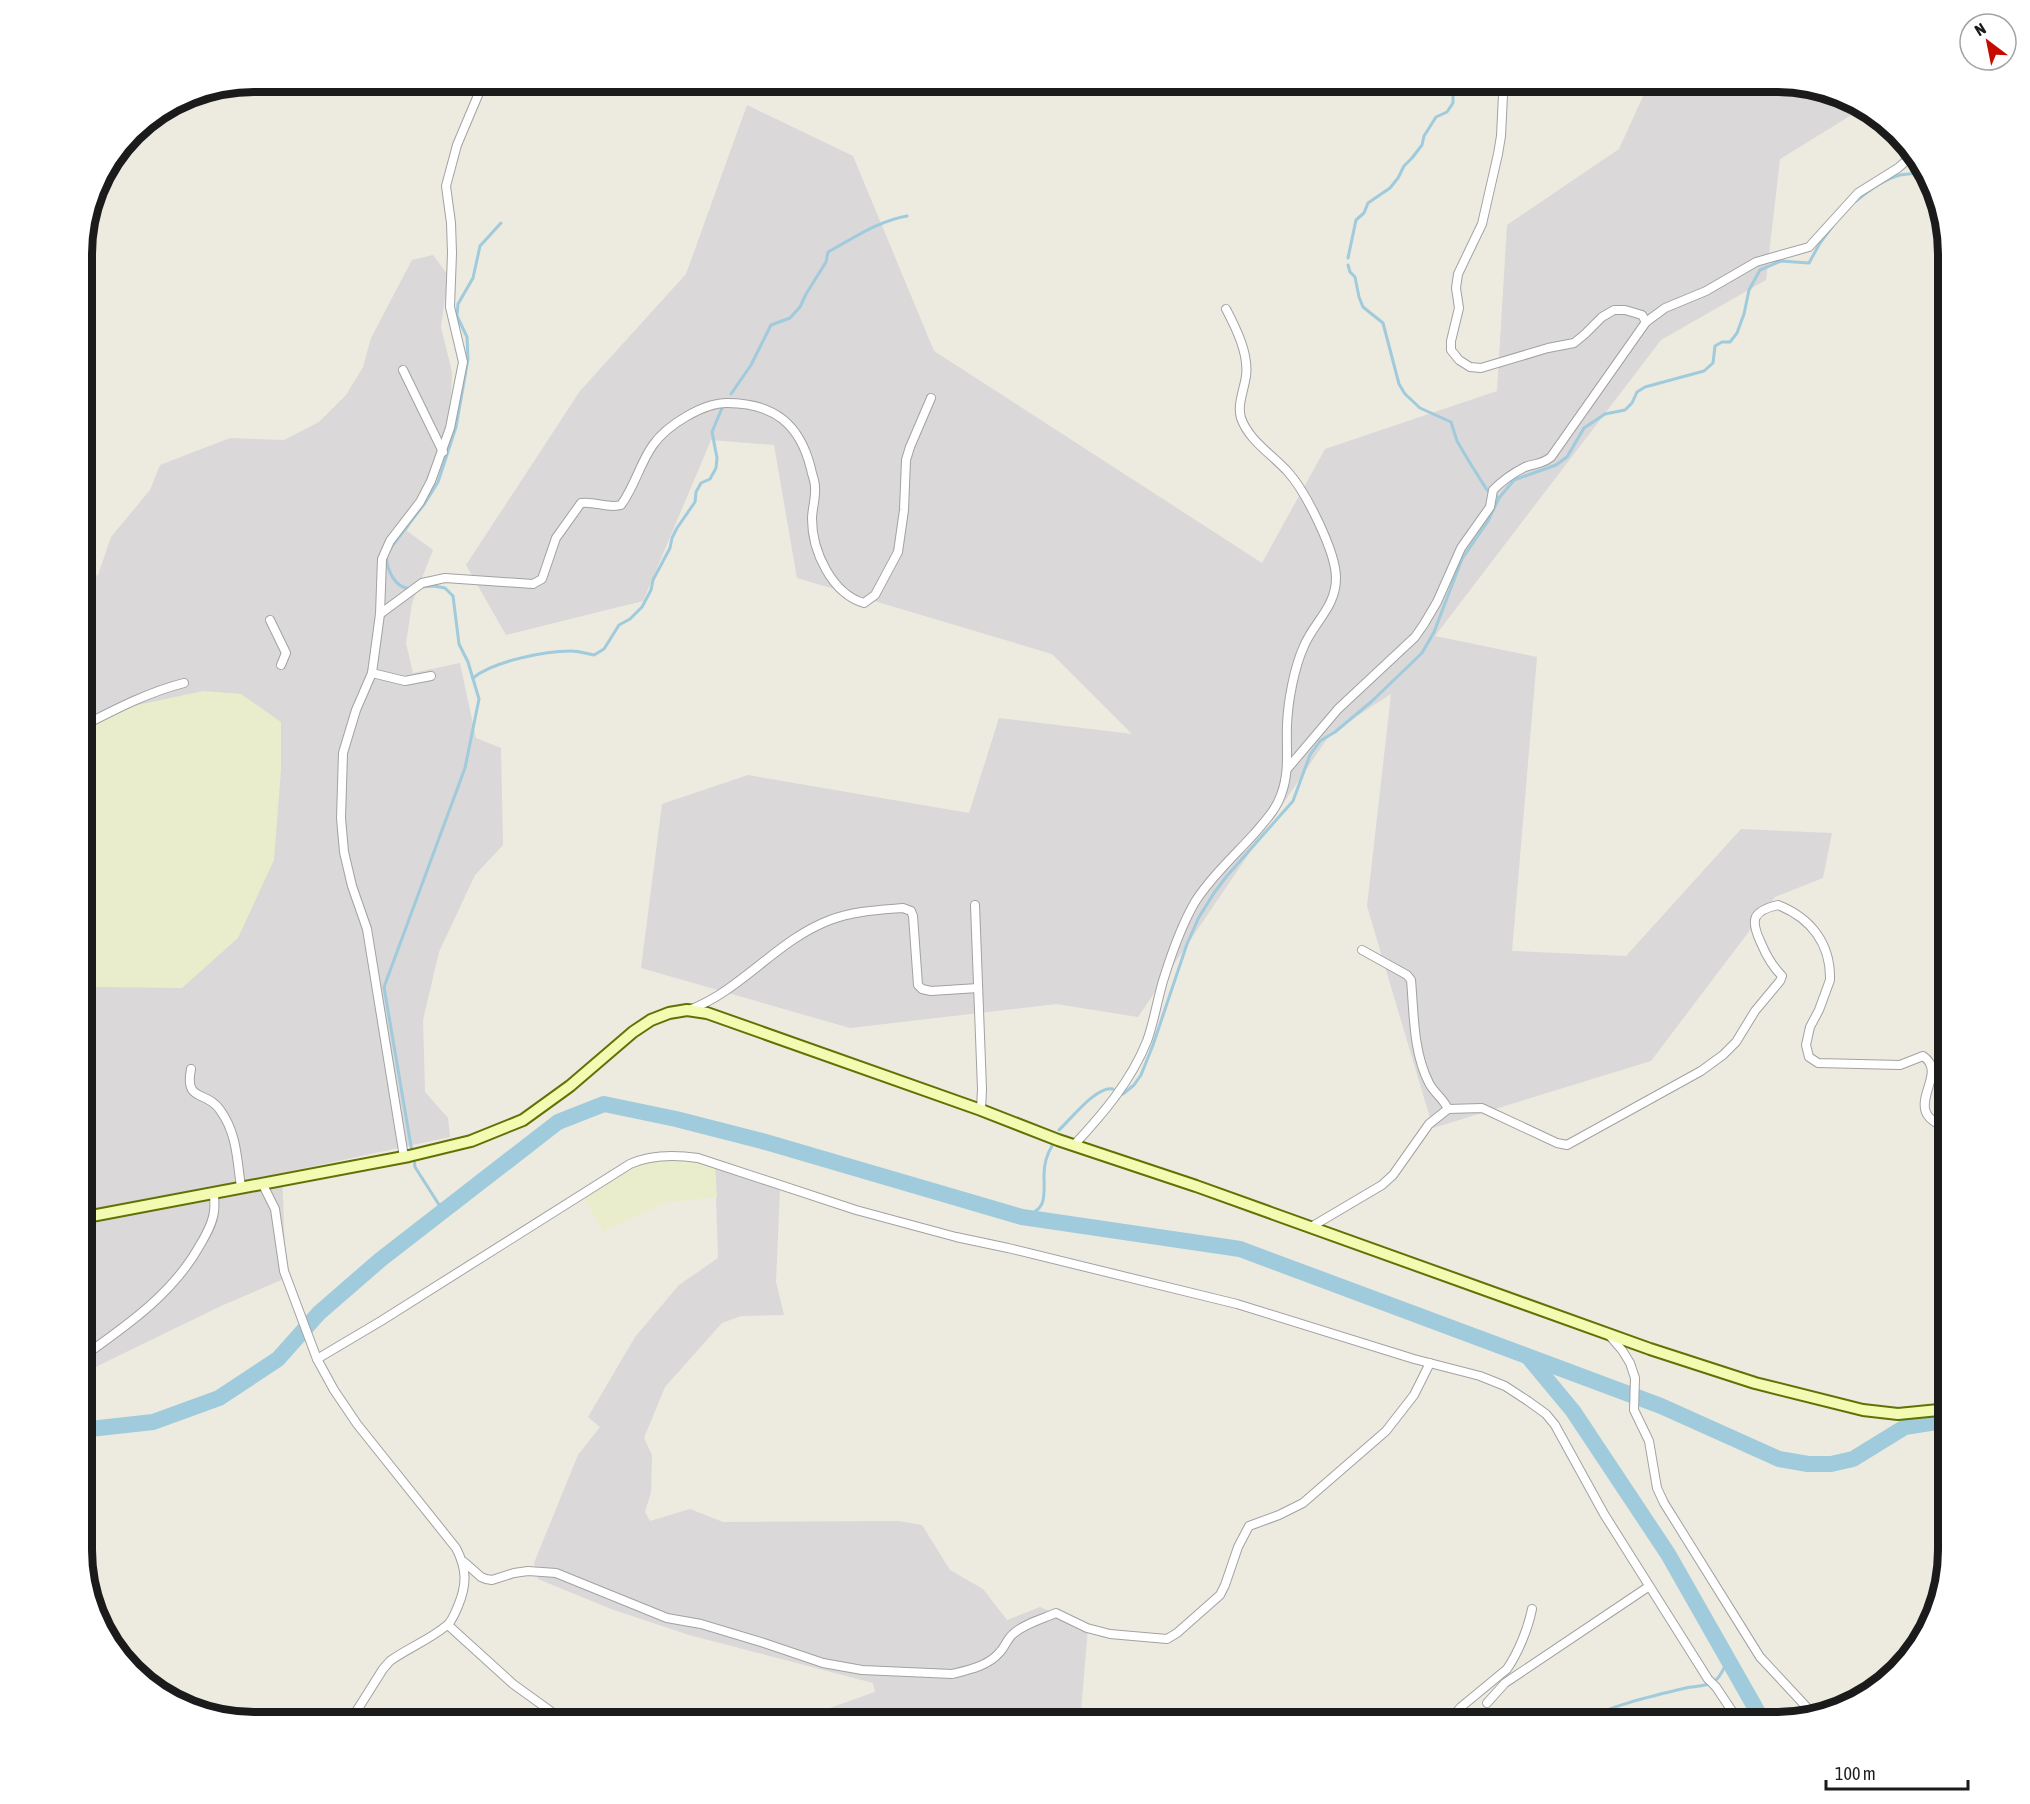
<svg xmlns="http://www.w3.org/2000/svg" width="2030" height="1804" viewBox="0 0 2030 1804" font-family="'Asap Condensed',sans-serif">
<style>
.residential{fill:#dad8d8}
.farmland{fill:#e9edcb}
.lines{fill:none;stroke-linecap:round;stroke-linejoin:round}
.stream{stroke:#9fcbdc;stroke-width:3}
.river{stroke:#9fcbdc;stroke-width:16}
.street-casing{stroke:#a2a2a2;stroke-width:10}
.secondary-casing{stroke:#607203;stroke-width:14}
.street{stroke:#fff;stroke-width:8}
.secondary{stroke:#f3fab2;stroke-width:10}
.rim{fill:none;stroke:#1b1b1b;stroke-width:8}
</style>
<rect width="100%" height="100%" fill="#edeae0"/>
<g class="residential">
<path d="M1650 81H1777L1843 94 1863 108 1780 159 1766 280 1661 340 1435 636 1537 657 1512 951 1626 956 1741 829 1832 833 1823 878 1775 897 1651 1061 1433 1128 1367 906 1391 694 1331 733 1138 1017 1056 1004 850 1028 641 968 662 804 748 775 969 813 999 718 1132 734 1052 654 797 578 774 445 711 440 643 601 506 635 466 565 580 391 686 274 747 105 853 156 934 351 1262 563 1325 449 1497 391 1507 225 1619 149Z"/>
<path d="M433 255 448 275 441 327 452 372 450 420 439 468 407 531 433 550 412 603 406 643 413 673 460 663 476 738 501 748 503 845 475 875 439 952 423 1020 425 1092 448 1118 450 1137 282 1173 286 1278 221 1306 81 1374V990L97 987 81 726V579L98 575 111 537 150 490 160 465 230 438 284 440 319 422 346 395 363 367 371 338 412 260Z"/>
<path d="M715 1166 780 1188 776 1282 784 1315 741 1316 722 1323 665 1387 644 1438 652 1455 651 1492 645 1512 650 1521 690 1509 723 1522 898 1521 922 1525 950 1570 983 1589 1007 1620 1040 1607 1088 1627 1080 1723H793V1721L875 1692 873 1683 689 1635 611 1609 538 1579 534 1563 578 1455 600 1427 588 1417 635 1337 679 1285 718 1258Z"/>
</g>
<g class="farmland">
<path d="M203 691 241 694 281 722V770L274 860 238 938 182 988 97 987 81 990V726L133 706Z"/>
<path d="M696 1158 715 1166 717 1197 664 1203 603 1232 585 1198 644 1162Z"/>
</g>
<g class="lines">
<g class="stream">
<path d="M1856 201C1868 191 1885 179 1900 175 1909 173 1916 175 1924 170"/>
<path d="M1348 258 1356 220 1364 213 1368 203 1390 188 1398 178 1404 166 1412 158 1422 145 1424 136 1436 117 1447 112 1453 103V91L1455 81"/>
<path d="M1348 265 1350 272 1355 277 1359 297 1363 307 1383 323 1399 384 1405 394 1420 408 1451 422 1457 441 1470 463 1487 490 1499 498"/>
<path d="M731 394 751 365 771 325 790 318 800 307 806 294 826 262 828 252C854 238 878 221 907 216"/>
<path d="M411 589C394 588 387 570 386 554L425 503 438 482 456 427 468 359 467 337 457 316 458 304 473 278 480 246 501 223"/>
<path d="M473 678C493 661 546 651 571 651 579 651 587 654 594 655L604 649 619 625 630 619 642 607 651 590 653 580 670 548 672 538 677 528 695 502 696 492 701 483 710 479 716 468 717 458 712 432 722 408"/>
<path d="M1123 1094 1134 1085 1141 1075 1153 1045 1187 944 1199 917 1214 893 1226 877 1293 801 1310 755 1320 741 1335 732 1371 702 1422 653 1434 632 1462 559 1488 521 1499 498 1514 480 1556 465 1567 457 1584 428 1605 414 1625 410 1632 403 1637 392 1645 387 1704 371 1713 363 1715 346 1722 342H1730L1737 333 1744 314 1749 290 1760 270 1781 261 1809 263 1820 243 1835 223"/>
<path d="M1059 1130C1071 1119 1097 1085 1113 1089"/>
<path d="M412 1152 384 987 465 768 479 699 468 662 459 644 453 596 445 588 434 586 421 587"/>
<path d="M414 1158 415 1167 443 1211"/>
<path d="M1022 1217C1048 1211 1044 1196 1044 1175 1044 1165 1047 1154 1052 1146"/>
<path d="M1579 1723C1604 1707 1656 1695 1686 1688 1696 1686 1708 1687 1717 1679 1722 1674 1725 1666 1728 1659"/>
</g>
<g class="river">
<path d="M1529 1358 1573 1411 1668 1554 1764 1723"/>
<path d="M81 1430 153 1422 219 1398 278 1359 319 1313 380 1260 558 1122 604 1104 676 1119 762 1141 1022 1217 1240 1249 1661 1406 1779 1459 1808 1464H1831L1853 1459 1905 1427 1949 1420"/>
</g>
<defs>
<g id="street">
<path d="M1506 81 1503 95 1501 136 1498 154 1482 224 1458 274 1456 288 1459 308 1451 341V350L1459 360 1470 367 1481 368 1548 348 1574 343 1585 334 1602 317 1614 310H1625L1642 315 1646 322"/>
<path d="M403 370 443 452"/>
<path d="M380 614 422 583 445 578 533 584 542 579 556 538 581 503C595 501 608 509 621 505 635 486 640 463 653 445 667 425 703 403 727 403 774 403 800 424 811 469 812 475 815 481 815 487 816 498 812 509 812 519 812 551 832 594 864 603L875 595 898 552 904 510 906 460 910 447 931 398"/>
<path d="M270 620 286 653 281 665"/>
<path d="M372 673 405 681 431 676"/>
<path d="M81 727C114 710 148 692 184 683"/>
<path d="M1288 768 1338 709 1415 637 1424 624 1437 602 1461 548 1490 507 1493 490C1503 480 1513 473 1525 467 1535 463 1541 465 1551 457L1646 322 1665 308 1706 291 1756 262 1809 247 1858 193 1898 168 1914 154"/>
<path d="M975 905 982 1089 981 1110"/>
<path d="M1362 950 1407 975 1411 980C1414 1013 1413 1052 1429 1083 1434 1093 1444 1099 1448 1109"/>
<path d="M689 1010C742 990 777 940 830 920 853 911 878 910 903 908L911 911 913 916 918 985 922 989 931 991 978 988"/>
<path d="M191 1069C184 1103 207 1090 220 1110 237 1133 237 1160 241 1187"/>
<path d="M1074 1145C1103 1114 1131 1081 1147 1041 1154 1022 1157 1001 1163 981 1171 955 1181 926 1195 902 1211 877 1234 856 1254 834 1264 822 1276 810 1281 795 1290 772 1286 748 1287 725 1288 701 1294 668 1304 646 1314 622 1336 607 1336 578 1336 552 1306 492 1288 472 1273 455 1249 441 1241 418 1237 405 1244 390 1246 376 1249 354 1236 328 1226 309"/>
<path d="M404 1157 367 929 352 886 344 852 341 818 343 753 356 710 372 673 380 614 382 559 390 541 420 502 431 481 450 428 463 362 450 307 452 253 451 223 446 186 457 145 484 81"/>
<path d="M262 1183 275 1209 284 1271 317 1359 334 1390 357 1424 456 1548C467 1569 467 1585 458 1606 455 1613 452 1622 446 1626 429 1640 408 1648 390 1661L383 1669 349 1723"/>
<path d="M1311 1227 1382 1185 1393 1175 1429 1124 1448 1109 1482 1108 1557 1143 1567 1145 1701 1071 1723 1055 1736 1042 1755 1011 1780 981 1782 976C1773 967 1766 955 1761 943 1750 920 1752 911 1778 905 1811 918 1831 944 1830 980L1819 1010 1810 1027 1806 1045 1809 1057 1818 1063 1900 1065 1923 1056C1952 1075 1895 1112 1949 1128"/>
<path d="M1609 1335 1622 1350 1630 1363 1635 1378 1634 1410 1649 1441 1657 1488 1664 1503 1760 1657 1814 1715"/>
<path d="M81 1358C126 1326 173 1294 200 1245 206 1235 213 1223 214 1211 215 1205 214 1199 214 1193"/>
<path d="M317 1359 381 1321 630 1164C650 1155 677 1155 698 1158L856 1210 956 1237 1008 1248 1237 1304 1414 1359 1480 1376 1505 1386 1528 1401 1546 1414 1555 1425 1604 1514 1708 1679 1716 1687 1740 1723"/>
<path d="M464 1562 481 1577 486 1579 492 1580 514 1573 528 1571 556 1573 667 1618 701 1624 764 1643 823 1663 862 1670 952 1674C968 1670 988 1666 999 1653 1005 1647 1007 1639 1013 1634 1024 1624 1042 1619 1056 1613L1087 1628 1110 1634 1167 1639 1177 1633 1220 1595 1225 1585 1238 1547 1249 1526 1279 1515 1303 1503 1386 1431 1414 1395 1430 1363"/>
<path d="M448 1625 513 1684 567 1723"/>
<path d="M1487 1703 1505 1683 1648 1587"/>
<path d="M1447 1723 1461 1707 1507 1669C1518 1653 1528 1629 1532 1609"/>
</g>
<path id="secondary" d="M81 1218 409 1156 471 1141 523 1120 570 1086 633 1032 651 1020 669 1013 687 1010 707 1013 981 1110 1058 1140 1196 1186 1650 1349 1755 1383 1863 1410 1898 1414 1949 1409"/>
</defs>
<use href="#street" class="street-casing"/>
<use href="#secondary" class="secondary-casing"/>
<use href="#street" class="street"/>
<use href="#secondary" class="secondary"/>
</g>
<path d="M0 0H2030V1804H0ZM254 92H1776A162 162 0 0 1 1938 254V1550A162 162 0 0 1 1776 1712H254A162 162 0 0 1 92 1550V254A162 162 0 0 1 254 92Z" fill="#fff" fill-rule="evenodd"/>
<path class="rim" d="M254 92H1776A162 162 0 0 1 1938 254V1550A162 162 0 0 1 1776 1712H254A162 162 0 0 1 92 1550V254A162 162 0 0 1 254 92Z"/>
<g transform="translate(1988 42) rotate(328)"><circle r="28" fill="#ffffff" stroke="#a4a4a4" stroke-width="1.5"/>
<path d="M0-4.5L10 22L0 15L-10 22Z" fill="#c70a00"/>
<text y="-9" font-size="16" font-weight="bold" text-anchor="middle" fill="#1b1b1b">N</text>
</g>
<path d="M1826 1780v9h142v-9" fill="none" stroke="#1b1b1b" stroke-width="3"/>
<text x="1835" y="1780" font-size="18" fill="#1b1b1b" stroke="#ffffff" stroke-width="4.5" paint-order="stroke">100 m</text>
</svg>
